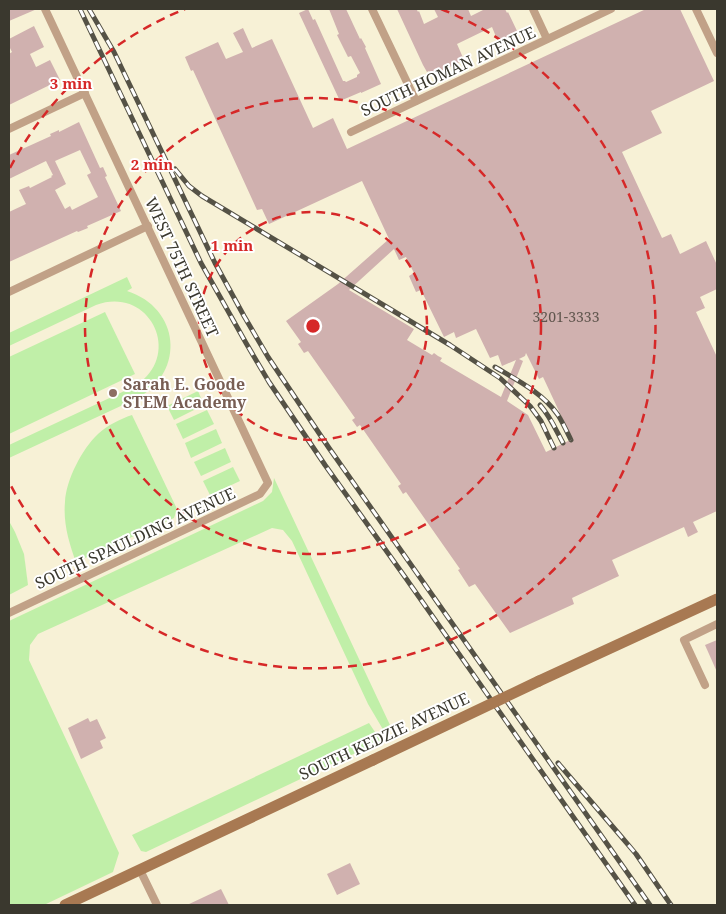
<svg xmlns="http://www.w3.org/2000/svg" width="726" height="914" viewBox="0 0 726 914" font-family="'Noto Serif',serif">
<style>
.green{fill:#c0efa8}
.building{fill:#d0b1af;fill-rule:evenodd}
.lines{fill:none;stroke-linecap:round;stroke-linejoin:round}
.minor{stroke:#c1a187;stroke-width:8}
.secondary{stroke:#a87952;stroke-width:11}
.rail-casing{stroke:#555246;stroke-width:5}
.rail{stroke:#fff;stroke-width:3;stroke-dasharray:9;stroke-linecap:butt}
.secondary-bridge{stroke:#a87952;stroke-width:11}
.ring{fill:none;stroke:#d62828;stroke-width:2.5;stroke-dasharray:9 6}
.education-dot{fill:#8d6e63;stroke:#fff;stroke-width:2}
.labels{text-anchor:middle;stroke-width:4;stroke-linejoin:round;paint-order:stroke}
.number-label{font-size:14px;fill:#60564e}
.street-label{font-size:16px;fill:#3a382e;stroke:#fff}
.education-label{font-size:16px;font-weight:bold;fill:#785e54;stroke:#fff;text-anchor:start}
.centre{fill:#d62828;stroke:#fff;stroke-width:2.5}
.ring-label{font-size:15px;text-anchor:middle;font-weight:bold;fill:#d62828;stroke:#fff;stroke-width:4;stroke-linejoin:round;paint-order:stroke}
</style>
<rect width="100%" height="100%" fill="#f7f1d6"/>
<g class="green">
<path d="M127 277 132 288 127 291C180 308 186 371 138 398L9 458V445L133 387C185 358 151 285 96 305L9 346V333Z"/>
<path d="M105 312 135 374 9 434V357Z"/>
<path d="M198 391 204 405 174 420 167 406Z"/>
<path d="M207 410 214 424 183 439 176 424Z"/>
<path d="M132 415 177 509 174 518 76 562C69 543 63 523 65 502 66 480 82 449 98 434 108 425 120 419 132 415Z"/>
<path d="M216 429 222 443 191 458 185 443Z"/>
<path d="M225 448 231 462 201 476 194 462Z"/>
<path d="M233 467 240 481 210 495 203 481Z"/>
<path d="M274 478 390 725 388 738 368 704 292 541 283 530 272 528 38 634 30 645 29 660 119 853 113 872 44 905H9V621L263 501 272 492Z"/>
<path d="M9 521 15 532 24 554 28 585 9 595Z"/>
<path d="M369 723 381 741 146 852 141 851 132 835Z"/>
</g>
<g class="building">
<path d="M9 9H37L9 21Z"/>
<path d="M308 9 313 20 315 19 343 81H345L346 82 357 77V75L360 73 351 56 348 57 337 35 339 34 329 9H346L360 39 361 38 366 47 365 48 381 84 361 93V92L340 101 299 13Z"/>
<path d="M397 9H420L417 10 418 12 419 11 424 24 438 17 434 9H468L471 16 485 9H505L507 13 508 12 518 33 516 35V36L499 44 492 27 457 44 464 60 431 76 429 71 427 72 423 65Z"/>
<path d="M646 9H680L714 81 651 111 662 133 622 152 662 238 671 234 680 254 706 241 717 265V289L700 297 705 308 696 312 717 357V511L693 522 698 532 688 537 684 527 612 560 619 576 572 598 574 604 510 633 475 584 469 587 458 570 460 569 406 492 403 494 398 486 401 484 360 425 357 427 352 420 355 418 308 351 304 353 298 344 301 342 286 321 338 284 389 239 362 181 269 224 262 209 257 210 193 70 191 71 185 57 218 42 226 59 243 52 233 33 243 28 252 48 272 39 313 128 333 118 347 149ZM394 249 399 260 406 257 414 273 409 276 416 292 421 290 444 337 454 332 456 338 476 329 490 358 498 355 502 366 516 360 501 397 440 361 442 358 438 356 434 353 432 355 407 340 414 329 349 290ZM526 353 539 379 543 377 572 439 546 452 528 415 507 401 523 361 519 359 525 356Z"/>
<path d="M34 26 44 47 30 54 36 67 50 60 60 80 9 105V54L12 52 9 46V39Z"/>
<path d="M79 122 100 168 103 167 107 176 105 177 121 211 87 226 88 228 78 232 77 231 9 262V212L26 204 19 190 29 186 30 188 52 177 51 176 53 175 46 161 9 179V155L51 136 50 134 59 130V132ZM80 150 91 173 87 175 98 197 72 210 70 206 65 209 55 190 66 184 55 161Z"/>
<path d="M717 640V672L705 645Z"/>
<path d="M88 718 90 722 97 719 106 738 100 741 103 748 81 759 68 728Z"/>
<path d="M350 863 360 884 337 895 327 874Z"/>
<path d="M221 889 229 905H187Z"/>
</g>
<g class="lines">
<g class="minor">
<path d="M372 9 416 101"/>
<path d="M533 9 547 39"/>
<path d="M696 9 717 53"/>
<path d="M9 129 85 93"/>
<path d="M351 132 611 9"/>
<path d="M9 292 148 226"/>
<path d="M9 613 260 494 268 483 45 9"/>
<path d="M705 685 684 640 717 624"/>
<path d="M140 870 157 905"/>
</g>
<g class="secondary">
<path d="M539 681 717 599"/>
<path d="M65 905 373 760"/>
</g>
<defs>
<g id="rail">
<path d="M80 9 201 263 246 343 269 382 325 465 405 577 635 905"/>
<path d="M89 9 114 52 215 263 244 316 268 357 329 448 650 905"/>
<path d="M175 169 189 186 202 196 450 345 500 378 530 406 541 421 554 448"/>
<path d="M495 367C517 380 543 393 558 415 563 423 567 432 571 440"/>
<path d="M540 405C550 416 556 430 563 443"/>
<path d="M558 763 619 834 636 854 671 905"/>
</g>
</defs>
<use href="#rail" class="rail-casing"/>
<use href="#rail" class="rail"/>
<path class="secondary-bridge" d="M373 760 539 681"/>
</g>
<g class="ring">
<circle cx="313" cy="326" r="114"/>
<circle cx="313" cy="326" r="228"/>
<path d="M10 168A342 342 0 0 1 185 9M441 9A342 342 0 1 1 10 484"/>
</g>
<circle class="education-dot" cx="113" cy="393" r="5"/>
<g class="labels">
<g class="number-label">
<text x="566" y="322">3201-3333</text>
</g>
<g class="street-label">
<text transform="translate(448 71) rotate(-25)" y="6">SOUTH HOMAN AVENUE</text>
<text transform="translate(182 267) rotate(65)" y="6">WEST 75TH STREET</text>
<text transform="translate(135 538) rotate(-25)" y="6">SOUTH SPAULDING AVENUE</text>
<text transform="translate(384 736) rotate(-25)" y="6">SOUTH KEDZIE AVENUE</text>
</g>
<g class="education-label">
<text x="123" y="390">Sarah E. Goode<tspan x="123" dy="18">STEM Academy</tspan></text>
</g>
</g>
<circle cx="313" cy="326" r="8" class="centre"/>
<g class="ring-label">
<text x="71" y="89">3 min</text>
<text x="152" y="170">2 min</text>
<text x="232" y="251">1 min</text>
</g>
<rect width="726" height="914" fill="none" stroke="#3a382e" stroke-width="20"/>
</svg>
